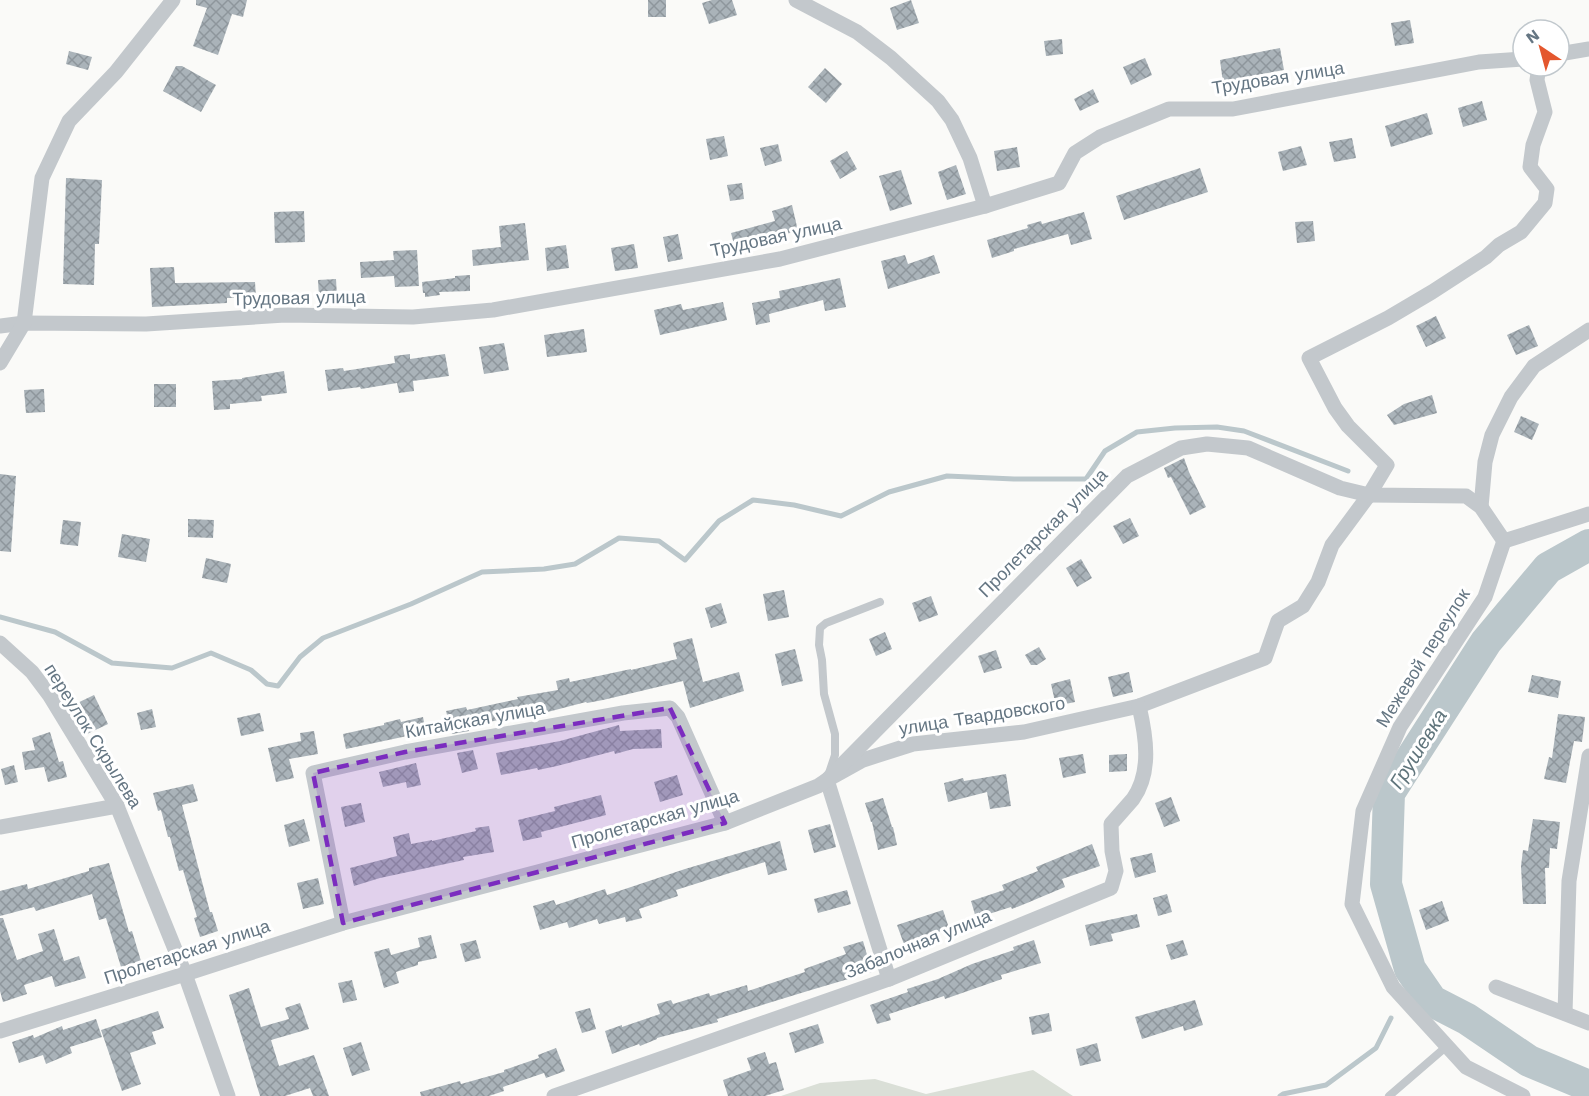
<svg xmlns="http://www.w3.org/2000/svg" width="1589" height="1096" viewBox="0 0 1589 1096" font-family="'Work Sans',sans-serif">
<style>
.green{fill:#dadfd7}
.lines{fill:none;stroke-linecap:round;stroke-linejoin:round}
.stream{stroke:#bbc7cb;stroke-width:5}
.river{stroke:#bbc7cb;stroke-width:32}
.building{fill:url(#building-cross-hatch)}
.service{stroke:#c3c8cc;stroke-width:8}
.minor{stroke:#c3c8cc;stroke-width:15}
.marked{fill:#7b2cbf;fill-opacity:0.2;stroke:#7b2cbf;stroke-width:4.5;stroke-dasharray:12 8;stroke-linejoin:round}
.labels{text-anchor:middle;stroke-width:6;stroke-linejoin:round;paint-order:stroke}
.street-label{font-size:18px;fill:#657683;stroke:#fff}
.water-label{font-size:20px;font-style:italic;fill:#60757c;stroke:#fff}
</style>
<defs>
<pattern id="building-cross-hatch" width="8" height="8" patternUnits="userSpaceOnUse" patternTransform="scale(1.5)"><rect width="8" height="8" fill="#aab3b9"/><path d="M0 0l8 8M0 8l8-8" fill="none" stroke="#8e969c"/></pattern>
</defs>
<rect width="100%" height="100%" fill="#fafaf8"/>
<path class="green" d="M1033 1070 1073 1096H781L820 1083 875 1079 926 1094Z"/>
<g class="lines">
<g class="stream">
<path d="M0 617 55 632 112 663 172 668 211 653 251 670 267 684 278 686 300 657 323 638 411 604 482 572 544 569 575 564 619 538 659 541 685 560 719 521 753 500 794 505 841 516 889 492 947 476 1014 479H1086L1105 451 1137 432 1175 428 1217 427 1244 431 1348 471"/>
<path d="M1280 1096 1283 1094 1326 1085 1376 1048 1391 1018"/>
</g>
<path class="river" d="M1589 545 1548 568 1486 642 1389 793 1386 884 1410 969 1432 1001 1467 1019 1529 1061 1589 1086"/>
</g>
<g class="building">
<path d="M196 0H247L243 17 232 14 218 55 193 46 207 8 196 5Z"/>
<rect x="648" y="0" width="18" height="17"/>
<path d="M712 0H732L737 15 709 24 702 3Z"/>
<path d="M911 0 919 23 897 30 890 8Z"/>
<path d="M1410 20 1414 43 1395 46 1391 23Z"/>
<path d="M1062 39 1063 54 1046 56 1044 41Z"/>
<path d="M1280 48 1284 70 1246 77V79L1223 83 1220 60Z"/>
<path d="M69 51 92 57 88 70 66 64Z"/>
<path d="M1145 58 1152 75 1131 85 1123 67Z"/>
<path d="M176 66H182L216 85 201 112 163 91Z"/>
<path d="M825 68 842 84 826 103 808 87Z"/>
<path d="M1093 89 1099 102 1080 111 1074 99Z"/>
<path d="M1482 101 1487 120 1463 127 1458 108Z"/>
<path d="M1427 113 1433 134 1391 147 1385 126Z"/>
<path d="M724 136 728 156 710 160 706 139Z"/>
<path d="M1352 138 1356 158 1334 162 1329 142Z"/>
<path d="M778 144 782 161 765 166 760 148Z"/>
<path d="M1301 146 1307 165 1283 171 1278 152Z"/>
<path d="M1017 147 1020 167 997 171 994 151Z"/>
<path d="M847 151 857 169 840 179 830 161Z"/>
<path d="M956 165 966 194 947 200 938 172Z"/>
<path d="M1200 168 1208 192 1124 220 1116 196Z"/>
<path d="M901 170 912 204 890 211 879 176Z"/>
<path d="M66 178 102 180 99 244H95L94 285 63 284Z"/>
<path d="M742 183 744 199 730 201 727 185Z"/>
<path d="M792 205 798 231 754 242 756 247 736 252 731 233 775 221 772 211Z"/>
<path d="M304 211 305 242 275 243 274 212Z"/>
<path d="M1084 212 1092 239 1071 245 1068 234 1014 249V251L992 258 987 240 1028 228 1027 225 1041 221 1042 224Z"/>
<path d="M1313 221 1315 241 1297 243 1295 222Z"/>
<path d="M525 223 529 260 473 266 472 250 501 247 499 226Z"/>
<path d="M678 234 683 259 668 262 663 237Z"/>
<path d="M634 244 638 268 615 271 611 248Z"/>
<path d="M566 245 569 268 547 271 545 248Z"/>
<path d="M417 250 419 286 395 287 394 276 361 278 360 262 394 260 393 251Z"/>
<path d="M905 255 908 264 934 255 940 273 888 289 881 261Z"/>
<path d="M174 267 175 283 255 282 256 297 227 298V303L152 307 150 268Z"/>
<path d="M470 275V291L439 292 440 295 425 297V293H423L422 282 455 278V276Z"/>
<path d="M840 278 846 307 825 311 823 300 769 314 770 322 756 325 752 303 780 298 779 291Z"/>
<path d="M336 279 337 297 319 298 318 280Z"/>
<path d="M723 302 727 320 660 335 654 310 681 304 683 310Z"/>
<path d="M1436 316 1446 338 1426 347 1416 326Z"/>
<path d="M1529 325 1538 346 1516 355 1507 335Z"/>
<path d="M584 329 587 352 547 357 544 335Z"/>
<path d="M504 343 509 370 484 374 479 347Z"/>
<path d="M410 354V359L445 354 449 376 413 381 414 391 399 393 397 383 361 389 360 387 328 391 325 370 343 368 344 371 395 363 394 356Z"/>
<path d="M284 371 287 393 261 396 262 401 230 404V409L214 410 212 381 242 379V378Z"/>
<rect x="154" y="384" width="22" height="23"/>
<path d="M44 389 45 412 26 413 24 390Z"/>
<path d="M1432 395 1437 413 1394 425 1387 415 1404 404Z"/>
<path d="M1521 416 1539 424 1532 440 1514 432Z"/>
<path d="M1184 458 1189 472 1206 507 1190 515 1171 477 1168 478 1164 468Z"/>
<path d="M0 474 16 476 11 552 0 551Z"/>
<path d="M1130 518 1139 536 1123 544 1113 526Z"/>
<path d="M188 519 214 520 213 538 188 537Z"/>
<path d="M63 520 81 522 78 546 60 544Z"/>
<path d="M122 534 150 539 146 562 118 557Z"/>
<path d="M206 558 231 564 227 583 202 578Z"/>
<path d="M1081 559 1092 578 1077 587 1066 568Z"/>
<path d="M784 590 789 617 768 621 763 594Z"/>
<path d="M931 596 938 615 919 622 912 603Z"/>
<path d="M721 603 727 623 711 628 705 608Z"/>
<path d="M885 632 892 649 876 656 869 639Z"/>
<path d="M692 638 703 682 739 672 744 691 690 708 683 681 603 700 587 703 586 702 540 714 521 717 520 715 468 727 469 731 452 734 446 711 466 707 467 710 518 699 517 697 558 690 556 681 569 678 570 682 631 669V670L677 659 673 643Z"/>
<path d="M1039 647 1046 659 1037 665H1031L1025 655Z"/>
<path d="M795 649 803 681 782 686 775 654Z"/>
<path d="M996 650 1002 668 984 673 978 656Z"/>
<path d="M1129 672 1133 692 1113 697 1108 677Z"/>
<path d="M1532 675 1561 681 1558 698 1528 692Z"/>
<path d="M1070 679 1075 702 1056 706 1051 684Z"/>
<path d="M94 695 108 724 85 735 69 707Z"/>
<path d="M152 709 156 727 141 730 137 713Z"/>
<path d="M260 713 264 731 241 736 237 718Z"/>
<path d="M1558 714 1585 717 1582 742 1574 741 1566 783 1544 779 1549 757 1552 758Z"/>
<path d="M423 717 426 732 346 749 343 734 384 725V723L400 719 401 722Z"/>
<path d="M619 725 620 731 661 729 662 748 633 749 615 754 614 751 557 766 538 770 537 768 501 775 496 753 560 741Z"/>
<path d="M314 731 318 754 289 759 294 778 276 782 268 748 301 741 300 733Z"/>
<path d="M50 732 59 762 63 761 67 777 48 782 44 767 25 770 22 752 35 750 32 738Z"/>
<path d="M473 750 478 769 462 773 457 753Z"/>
<path d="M1083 754 1086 773 1063 778 1059 758Z"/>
<path d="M1127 754V771L1109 772V755Z"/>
<path d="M416 763 421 785 407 788 406 782 383 787 379 772Z"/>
<path d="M14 765 18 782 5 785 1 769Z"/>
<path d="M1006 774 1011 806 990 809 987 792 948 802 944 783 963 778 964 781Z"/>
<path d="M677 775 683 795 660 802 654 782Z"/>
<path d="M193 784 198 801 182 805 210 912H212L218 931 200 937 194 918 197 917 183 870 179 871 170 837H168L161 810 158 811 153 793Z"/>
<path d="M601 795 606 815 541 832 542 837 523 841 518 820 555 811 554 807Z"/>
<path d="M1171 797 1180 821 1164 827 1155 803Z"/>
<path d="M883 798 892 827H893L897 845 878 850 872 822H871L865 803Z"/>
<path d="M361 803 365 822 345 827 341 807Z"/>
<path d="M304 819 310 841 289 847 284 825Z"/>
<path d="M1533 819 1560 822 1557 849 1550 848 1549 868H1545L1546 904H1523L1521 866 1523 850 1528 851Z"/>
<path d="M830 824 836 847 814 853 808 830Z"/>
<path d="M489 826 494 852 463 857 464 860 380 878 354 886 350 868 397 856 393 837 409 833 411 844 432 840V841L476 831 475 828Z"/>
<path d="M780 841 787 870 768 875 765 862 676 890 678 896 639 909 642 918 626 922 625 917 599 924 597 919 569 928 567 922 540 930 533 906 554 900 556 905 605 889 607 895 685 869Z"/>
<path d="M1092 844 1100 866 1062 879 1065 887 1027 903 1012 909 1011 907 976 918 971 901 1004 890 1002 885 1038 871 1036 867Z"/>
<path d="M1152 853 1156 872 1135 878 1130 858Z"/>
<path d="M109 863 129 932 132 931 141 961 121 967 106 918 99 920 92 894 36 911 34 907 0 916V891L27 884 28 889 89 871V868Z"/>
<path d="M318 878 324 904 303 909 297 883Z"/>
<path d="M847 890 851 904 818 913 814 899Z"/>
<path d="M1167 894 1172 912 1158 916 1153 898Z"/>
<path d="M1442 901 1449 921 1426 930 1419 910Z"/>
<path d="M943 910 949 928 922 938 923 940 905 947 897 925Z"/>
<path d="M1137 914 1140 927 1111 934 1113 941 1090 946 1085 925Z"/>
<path d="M0 918H3L17 960 43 951 38 934 54 929 64 961 79 956 86 978 55 987 52 976 24 985 27 994 3 1002 0 991Z"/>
<path d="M431 935 437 958 418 962V965L396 972 399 983 384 988 374 952 389 948 391 955 420 947 418 938Z"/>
<path d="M476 940 481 958 465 962 460 944Z"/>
<path d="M1034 940 1041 963 1001 975 1002 979 945 999 944 996 889 1014 891 1020 877 1024 870 1005 908 992 907 989 938 979 972 964 1014 950 1013 947Z"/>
<path d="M1183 940 1188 955 1171 960 1166 945Z"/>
<path d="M863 941 872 972 811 990 717 1019 718 1022 657 1038V1039L640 1046 639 1044 612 1054 605 1031 622 1025V1027L660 1014 657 1004 671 1000 673 1004 709 993 710 996 747 985 748 991 805 972 804 969 846 954 843 947Z"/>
<path d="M352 980 357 1000 343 1003 338 983Z"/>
<path d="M249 988 261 1027 289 1019 285 1008 300 1003 309 1029 271 1040 279 1066 314 1055 329 1096H313L310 1088 285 1096H260L229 995Z"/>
<path d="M1195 1000 1203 1025 1184 1031 1183 1026 1142 1039 1135 1017Z"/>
<path d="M590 1008 596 1029 582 1033 575 1012Z"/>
<path d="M158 1011 164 1028 152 1032 156 1044 130 1053 141 1084 122 1091 101 1030Z"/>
<path d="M1049 1013 1052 1031 1032 1035 1029 1017Z"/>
<path d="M96 1019 102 1037 70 1047 72 1053 46 1064 43 1055 19 1063 12 1042 33 1035 34 1038 62 1026 63 1030Z"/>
<path d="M818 1024 824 1043 795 1053 789 1033Z"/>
<path d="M361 1042 370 1070 352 1076 343 1048Z"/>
<path d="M1097 1043 1101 1061 1080 1066 1076 1049Z"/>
<path d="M556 1048 565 1071 546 1078 544 1073 503 1087 504 1091 489 1096H421L420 1092 460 1081 461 1084 504 1072V1070L539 1058 538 1055Z"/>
<path d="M765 1052 769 1064 776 1062 784 1090 765 1096H728L723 1080 751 1070 747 1058Z"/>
</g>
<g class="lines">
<g class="service">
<path d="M829 773 835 755V734L824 694 822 660 819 645 820 628 826 623 880 602"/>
<path d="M1389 1096 1447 1046"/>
</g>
<g class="minor">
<path d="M796 0 857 32 891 58 938 101 952 120 970 158 985 206"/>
<path d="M1559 54 1589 49"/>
<path d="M0 326 24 323 146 324 285 315 413 317 493 310 780 259 985 206 1059 183 1075 153 1100 137 1169 109H1233L1479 62 1523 59"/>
<path d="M0 363 24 323 42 178 69 121 116 72 173 0"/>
<path d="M1481 507 1485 462 1492 435 1511 397 1534 366 1589 330"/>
<path d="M1504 541 1485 597 1400 727 1363 811 1352 904 1393 987 1466 1067 1523 1096"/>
<path d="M1504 541 1589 514"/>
<path d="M0 643 32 672 50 696 117 806 185 974 228 1096"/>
<path d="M0 827 117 806"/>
<path d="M343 923 313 773 405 752 623 713 670 708 678 717 725 823"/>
<path d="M889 979 827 780 863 760 913 744 1024 732 1139 706 1265 658 1278 621 1303 606 1318 582 1332 545 1369 495 1387 465 1348 426 1335 408 1309 358 1388 318 1432 292 1486 257 1499 245 1521 232 1545 203 1547 189 1530 167 1533 145 1545 112 1537 80 1539 66"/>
<path d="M1496 987 1589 1023"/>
<path d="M1565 1013 1569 881 1589 756"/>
<path d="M0 1031 185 974 343 923 725 823 818 786 827 780 1127 476 1181 448 1207 444 1248 448 1340 488 1369 495 1466 496 1481 507 1504 541"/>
<path d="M554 1096 889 979 1111 888 1116 871 1112 851 1111 824C1118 816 1126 807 1133 799 1152 772 1146 736 1139 706"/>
</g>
</g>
<path class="marked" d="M670 708 725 823 343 923 313 773 405 752Z"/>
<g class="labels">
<g class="street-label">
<text transform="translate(1278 78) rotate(-9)" y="6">Трудовая улица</text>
<text transform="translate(776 237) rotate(-12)" y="6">Трудовая улица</text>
<text transform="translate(299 298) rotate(-1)" y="6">Трудовая улица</text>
<text transform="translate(1043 533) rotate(-45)" y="6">Пролетарская улица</text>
<text transform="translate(1423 658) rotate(-58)" y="6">Межевой переулок</text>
<text transform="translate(982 716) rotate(-9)" y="6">улица Твардовского</text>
<text transform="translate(475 720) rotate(-10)" y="6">Китайская улица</text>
<text transform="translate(93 736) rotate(58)" y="6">переулок Скрылева</text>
<text transform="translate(655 819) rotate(-16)" y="6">Пролетарская улица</text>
<text transform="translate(918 944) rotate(-22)" y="6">Забалочная улица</text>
<text transform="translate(187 952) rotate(-18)" y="6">Пролетарская улица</text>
</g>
<g class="water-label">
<text transform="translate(1418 749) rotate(-58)" y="7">Грушевка</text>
</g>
</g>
<g transform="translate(1541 48) rotate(324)"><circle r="28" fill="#ffffff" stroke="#c1c8cd" stroke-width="1.5"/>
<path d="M0-4.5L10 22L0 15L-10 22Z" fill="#e4572e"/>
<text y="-9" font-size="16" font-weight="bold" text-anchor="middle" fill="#657683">N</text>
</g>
</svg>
